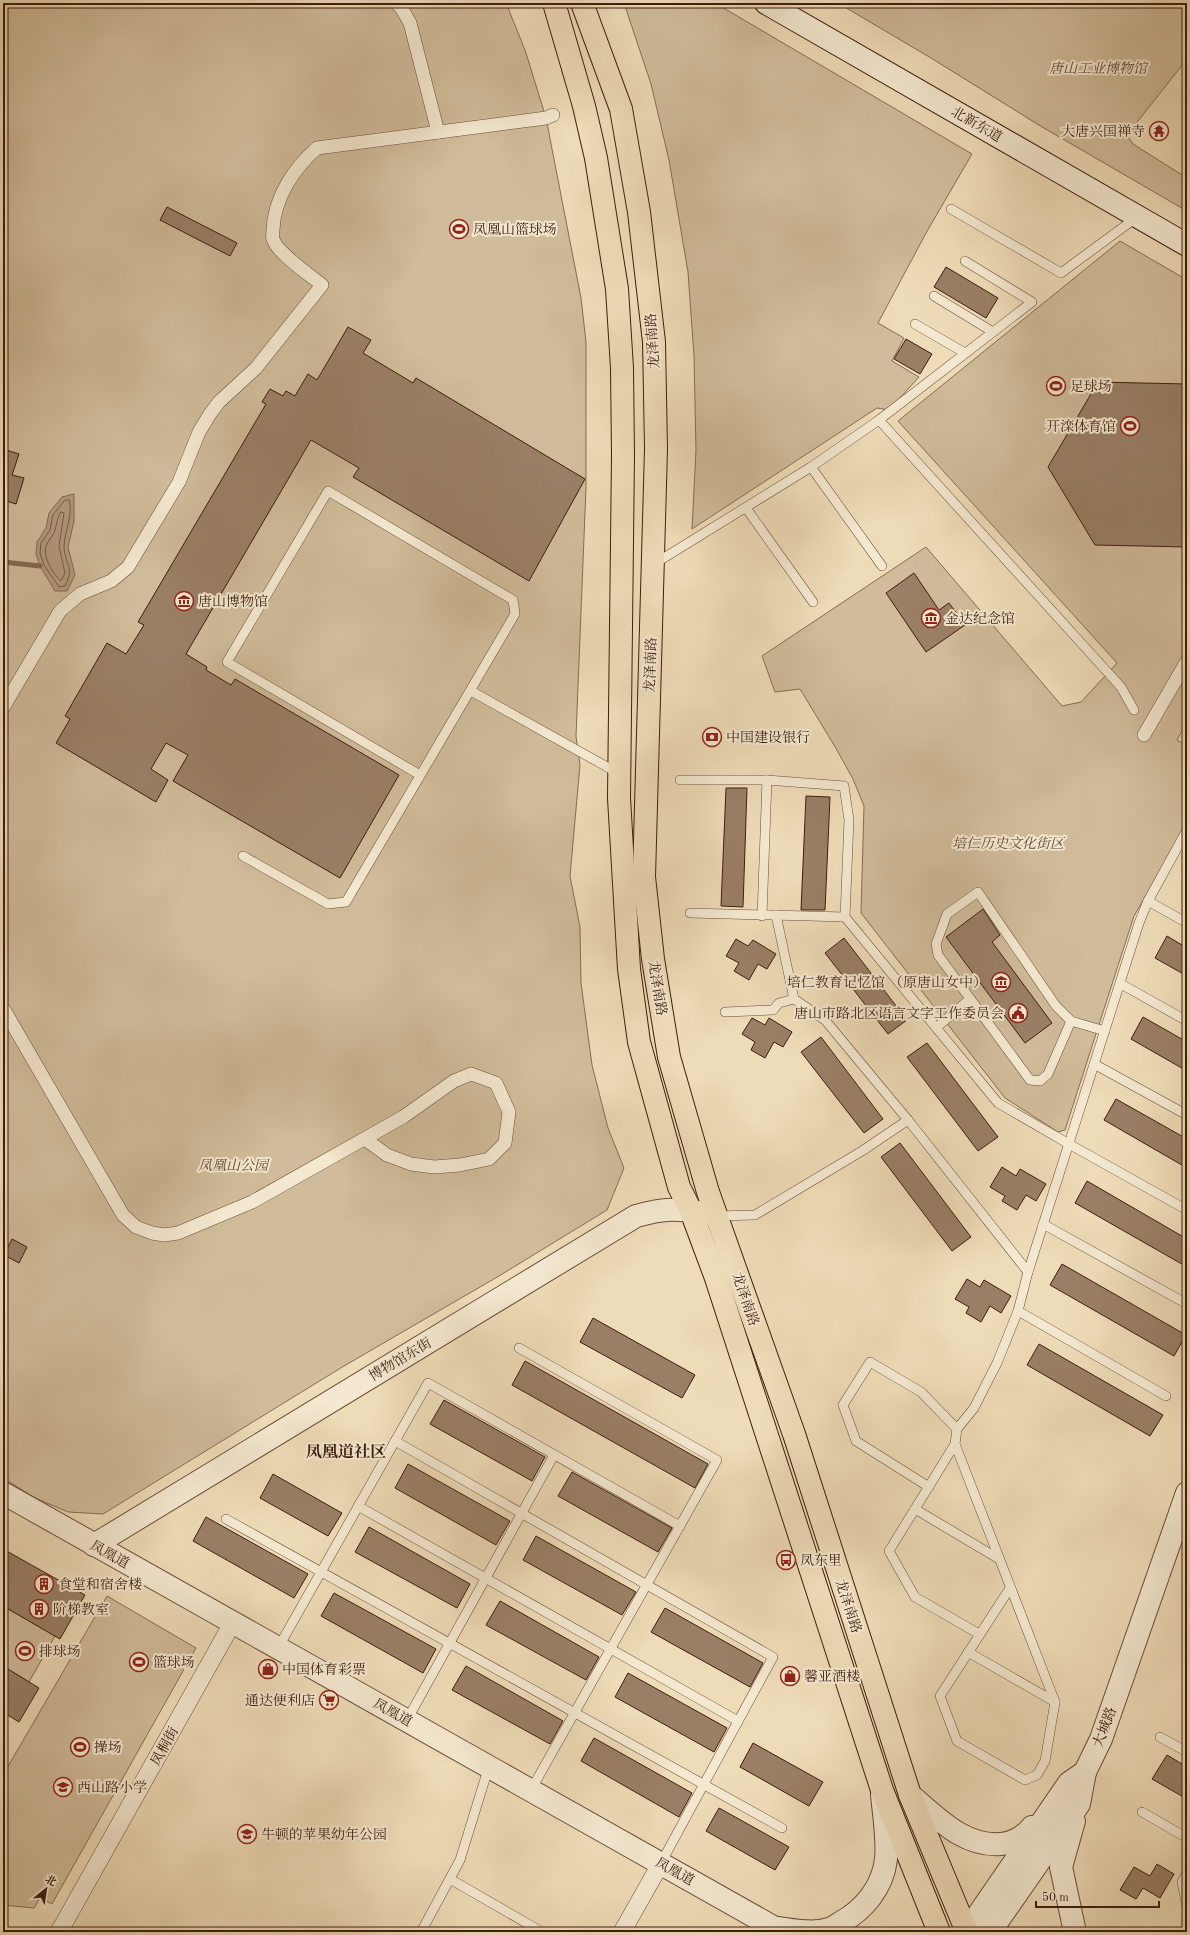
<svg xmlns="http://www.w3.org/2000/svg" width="1190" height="1935" viewBox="0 0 1190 1935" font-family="'Old Standard TT','Noto Serif SC',serif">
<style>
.green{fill:#d0bb9a;stroke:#876c54}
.water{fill:#b29a7e;stroke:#846852}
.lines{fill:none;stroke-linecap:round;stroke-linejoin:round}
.shore{stroke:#785b46;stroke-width:1}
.stream{stroke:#846852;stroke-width:5}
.building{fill:#9a7f66;stroke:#3e1c0f}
.service-casing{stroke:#6a4c39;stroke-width:10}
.pedestrian-casing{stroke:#6a4c39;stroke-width:14}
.minor-casing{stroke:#6a4c39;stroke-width:18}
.tertiary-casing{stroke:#6a4c39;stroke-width:24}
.secondary-casing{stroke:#3e1c0f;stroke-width:24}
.primary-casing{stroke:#3e1c0f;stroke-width:24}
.service{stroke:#f4e8d0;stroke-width:9}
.pedestrian{stroke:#f4e8d0;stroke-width:13}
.minor{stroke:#f4e8d0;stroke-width:17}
.tertiary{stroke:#f4e8d0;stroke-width:22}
.secondary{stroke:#f4e8d0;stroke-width:22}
.primary{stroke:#eedbb7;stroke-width:22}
.labels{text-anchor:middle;stroke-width:4;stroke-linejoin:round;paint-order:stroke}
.park-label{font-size:14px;font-style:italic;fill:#624432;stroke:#f4e8d0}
.street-label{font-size:14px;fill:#3e1c0f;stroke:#f4e8d0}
.poi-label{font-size:14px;fill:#3e1c0f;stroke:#f4e8d0;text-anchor:start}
.quarter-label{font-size:16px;font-weight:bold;fill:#3e1c0f;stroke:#f4e8d0}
</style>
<rect width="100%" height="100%" fill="#eedbb7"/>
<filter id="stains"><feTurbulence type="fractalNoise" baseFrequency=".005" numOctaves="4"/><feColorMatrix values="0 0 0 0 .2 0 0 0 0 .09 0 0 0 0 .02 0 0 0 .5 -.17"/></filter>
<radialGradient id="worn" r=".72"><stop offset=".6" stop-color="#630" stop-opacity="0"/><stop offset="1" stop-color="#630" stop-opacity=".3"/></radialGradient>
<g class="green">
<path d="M3 3H506L525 50 546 118 581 298 586 342V488L576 736 580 765 570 876 580 927 581 983 592 1065 608 1128 624 1168 607 1210 499 1276 344 1366 103 1514 68 1512 35 1498 3 1478Z"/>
<path d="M624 3H715L972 154 926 233 878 323 904 338 892 361 919 377 889 410 877 408 692 529 696 450 694 356 688 272 669 160 651 84Z"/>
<path d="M838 3H1187V59L1127 135 1133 144 1187 178V211L1042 127 931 58Z"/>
<path d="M1120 241 1187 280V722L1177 740 1187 746V824L1134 916 1065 1130 1058 1132 1005 1098 861 913 864 806 853 779 834 745 800 689 775 692 762 656 926 547 1062 706 1081 702 1117 663 898 421Z"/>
<path d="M107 1596 196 1648 52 1904 40 1898 34 1908 3 1905V1775Z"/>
<path d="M3 1606 55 1636 29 1682 3 1666Z"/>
</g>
<path class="water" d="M74 494V521L68 547 75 575 67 591H55L40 566 36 554 37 542 46 528 49 513 62 497Z"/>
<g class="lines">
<g class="shore">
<path d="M69 500C74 516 64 531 64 547 65 566 75 566 65 586L59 587 44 565 40 553 41 543 50 530 53 515 64 501Z"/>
<path d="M61 512 64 513 59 546 65 573 61 581C53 574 41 555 47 544 49 539 54 535 55 530 57 523 57 518 61 512Z"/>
</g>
<path class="stream" d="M3 562 40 566"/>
</g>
<g class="building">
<path d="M167 207 237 243 230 256 160 220Z"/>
<path d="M946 267 998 298 986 318 934 287Z"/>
<path d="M348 327 371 340 363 353 413 383 416 378 585 479 529 581 353 477 359 468 311 440 186 654 207 667 206 670 231 685 235 679 399 775 340 878 173 781 188 755 166 743 151 769 168 780 156 802 56 743 70 719 65 716 107 643 126 654 144 625 138 622 266 404 262 402 270 389 283 396 286 391 295 396 308 374 317 380Z"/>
<path d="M906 339 932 354 920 374 894 359Z"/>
<path d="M1098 382 1187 384V547L1095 545 1048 467Z"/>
<path d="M3 449 19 454 12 475 24 478 16 504 3 500Z"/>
<path d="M914 573 939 610 949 603 965 625 926 652 886 593Z"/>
<path d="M726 788H747L743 907 721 906Z"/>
<path d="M806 796 830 797 825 910H801Z"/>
<path d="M983 909 1000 935 992 942 1052 1023 1025 1043 946 937Z"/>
<path d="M1167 936 1187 948V976L1155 958Z"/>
<path d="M844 938 907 1020 888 1034 825 953Z"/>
<path d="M736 939 748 946 753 940 776 954 767 969 758 964 749 980 734 971 739 963 726 956Z"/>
<path d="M1143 1017 1187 1042V1071L1131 1039Z"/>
<path d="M752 1018 765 1025 769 1018 792 1032 783 1047 774 1042 765 1058 751 1050 755 1042 742 1034Z"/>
<path d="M821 1037 883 1119 864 1133 801 1052Z"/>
<path d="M927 1043 998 1137 978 1151 907 1057Z"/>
<path d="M1116 1099 1187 1139V1168L1104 1120Z"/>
<path d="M900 1143 971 1237 952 1251 881 1157Z"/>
<path d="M1002 1167 1016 1176 1020 1169 1046 1184 1036 1201 1026 1195 1017 1210 1002 1201 1005 1196 990 1187Z"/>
<path d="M1087 1181 1187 1239V1267L1075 1203Z"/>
<path d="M12 1239 27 1247 19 1263 4 1255Z"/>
<path d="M1062 1264 1186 1335 1174 1356 1050 1285Z"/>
<path d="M967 1279 980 1287 984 1280 1011 1296 1001 1313 990 1306 981 1322 966 1313 969 1307 955 1299Z"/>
<path d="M593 1318 695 1375 682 1398 580 1342Z"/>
<path d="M1039 1344 1163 1415 1150 1436 1027 1365Z"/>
<path d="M525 1361 708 1464 695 1488 512 1385Z"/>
<path d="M444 1400 545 1457 532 1481 430 1424Z"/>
<path d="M408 1464 510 1521 496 1545 395 1488Z"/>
<path d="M572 1472 672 1528 658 1552 558 1496Z"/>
<path d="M273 1474 342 1513 328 1536 260 1498Z"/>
<path d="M206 1517 308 1574 294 1598 193 1541Z"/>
<path d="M369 1527 470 1584 457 1608 355 1552Z"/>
<path d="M536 1536 636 1592 622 1615 523 1560Z"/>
<path d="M3 1549 85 1595 60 1639 3 1606Z"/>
<path d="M334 1593 436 1649 423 1673 321 1616Z"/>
<path d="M500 1601 599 1657 586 1680 486 1625Z"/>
<path d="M665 1608 763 1663 750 1687 651 1632Z"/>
<path d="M3 1666 39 1688 19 1722 3 1712Z"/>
<path d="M466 1666 563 1721 550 1744 452 1690Z"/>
<path d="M628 1673 727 1728 714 1752 615 1697Z"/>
<path d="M594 1738 692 1793 679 1817 581 1761Z"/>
<path d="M753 1743 823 1782 809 1806 740 1767Z"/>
<path d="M1167 1755 1187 1767V1799L1152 1779Z"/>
<path d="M719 1808 789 1847 775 1870 706 1831Z"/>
<path d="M1157 1864 1174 1874 1160 1898 1143 1888 1136 1899 1120 1890 1134 1867 1150 1876Z"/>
</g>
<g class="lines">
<defs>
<g id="service">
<path d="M951 209 1061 273 1137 217"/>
<path d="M934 296 993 332"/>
<path d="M915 324 965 353"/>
<path d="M879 420 1032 302 965 261"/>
<path d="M811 467 882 566"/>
<path d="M746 508 813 602"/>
<path d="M654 564 811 467 879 420 1121 687 1134 710"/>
<path d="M471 691 618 773"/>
<path d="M680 780H767L844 786 849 820 845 917 998 1103 1069 1144 1187 1210"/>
<path d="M243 856 328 904 346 902 515 614 513 600 328 491 227 662 420 775"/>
<path d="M1148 901 1187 923"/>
<path d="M690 913 845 917"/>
<path d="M776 915 794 999 825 1020 908 1120 1028 1272"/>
<path d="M762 916 767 780"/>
<path d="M1121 984 1187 1021"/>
<path d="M725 1012 773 1010 779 1003 794 999"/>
<path d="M1071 1021 1048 1074 1040 1081 1030 1080 938 955 936 944 947 914 978 892 1056 1006 1071 1021 1105 1031"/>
<path d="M937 1027 970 999"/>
<path d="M1094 1064 1187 1115"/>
<path d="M717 1216 755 1215 862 1151 908 1120"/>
<path d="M1043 1224 1187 1304"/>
<path d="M1018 1311 1166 1396"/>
<path d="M519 1348 717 1460 531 1790"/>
<path d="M395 1441 773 1657 661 1863"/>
<path d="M955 1444 889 1551 915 1597 979 1634"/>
<path d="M929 1487 856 1441 843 1405 870 1362 921 1392 957 1429"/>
<path d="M358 1506 738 1721"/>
<path d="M915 1509 999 1559"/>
<path d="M226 1519 782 1828"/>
<path d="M1010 1588 940 1696 957 1741 1025 1780 1037 1775 1045 1761 1055 1702 955 1444 957 1429 974 1408 997 1363 1018 1311 1028 1272 1139 923 1148 901 1187 830"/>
<path d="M278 1648 428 1383 680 1526"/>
<path d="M968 1652 1055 1702"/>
<path d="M407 1720 554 1455"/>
<path d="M1160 1737 1187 1752"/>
<path d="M1142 1812 1187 1838"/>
<path d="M1187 1873 1182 1882 1187 1907"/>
<path d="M450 1879 542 1932"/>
<path d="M421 1932 460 1860 489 1766"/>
</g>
<g id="pedestrian">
<path d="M397 3 402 9 410 23 438 132"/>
<path d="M3 708 60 611 80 594 111 581 128 567 179 482 199 432 210 414 219 402 256 368 322 285C310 275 277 253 273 239 272 236 273 232 273 230 274 198 294 168 317 148L546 118 553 115"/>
<path d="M1144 735 1187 661"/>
<path d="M3 1008 123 1215 136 1227 152 1233 164 1235 178 1233 252 1202 403 1117 454 1081 471 1074 496 1083 509 1112 505 1143 489 1159 460 1165 434 1167 411 1164 387 1155 365 1139"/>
</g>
<g id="minor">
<path d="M59 1932 233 1622"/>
<path d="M622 1932 661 1863"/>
</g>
<g id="tertiary">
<path d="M3 1493 782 1932"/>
<path d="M94 1545 636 1216C665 1208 678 1208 708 1214"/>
<path d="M910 1795C937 1817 963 1847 1001 1844 1013 1843 1025 1836 1032 1827"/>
<path d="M1074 1821 1061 1867 1075 1932"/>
<path d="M778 1928C794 1930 813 1934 829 1929 833 1928 837 1925 840 1923 864 1910 883 1887 886 1859 888 1839 884 1816 882 1795"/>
<path d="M967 1931 1069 1783 1085 1772 1101 1739 1187 1493"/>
<path d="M990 1932 1079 1804 1085 1772"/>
</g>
<path id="secondary" d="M766 3 1187 245"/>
<g id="primary">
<path d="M554 3 584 106 596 158 617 289 622 368 623 455 619 798 629 969 639 1042 679 1187 691 1211 716 1278 882 1790 939 1932"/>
<path d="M582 3 621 109 639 212 654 342 656 449 644 877 653 959 669 1057 708 1192 794 1434 910 1795 967 1932"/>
</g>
</defs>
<use href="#service" class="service-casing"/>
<use href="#pedestrian" class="pedestrian-casing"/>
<use href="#minor" class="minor-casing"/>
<use href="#tertiary" class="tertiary-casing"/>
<use href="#secondary" class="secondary-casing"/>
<use href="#primary" class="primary-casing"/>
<use href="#service" class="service"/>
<use href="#pedestrian" class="pedestrian"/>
<use href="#minor" class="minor"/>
<use href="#tertiary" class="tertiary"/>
<use href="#secondary" class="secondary"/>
<use href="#primary" class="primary"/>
</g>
<defs>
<symbol id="temple-ring" viewBox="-11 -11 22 22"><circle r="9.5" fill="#f4e8d0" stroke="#8f2418" stroke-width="1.5"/><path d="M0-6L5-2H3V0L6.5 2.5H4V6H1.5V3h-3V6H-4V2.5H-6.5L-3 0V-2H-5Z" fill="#8f2418"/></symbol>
<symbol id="stadium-ring" viewBox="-11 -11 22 22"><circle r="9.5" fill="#f4e8d0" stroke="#8f2418" stroke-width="1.5"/><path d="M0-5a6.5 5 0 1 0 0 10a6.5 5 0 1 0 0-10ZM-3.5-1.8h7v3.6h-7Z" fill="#8f2418"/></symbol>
<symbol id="museum-ring" viewBox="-11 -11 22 22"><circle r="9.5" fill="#f4e8d0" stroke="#8f2418" stroke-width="1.5"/><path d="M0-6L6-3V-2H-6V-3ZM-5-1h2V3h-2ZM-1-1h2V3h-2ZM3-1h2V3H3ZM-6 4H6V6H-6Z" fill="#8f2418"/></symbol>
<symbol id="bank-ring" viewBox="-11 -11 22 22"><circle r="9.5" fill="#f4e8d0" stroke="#8f2418" stroke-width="1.5"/><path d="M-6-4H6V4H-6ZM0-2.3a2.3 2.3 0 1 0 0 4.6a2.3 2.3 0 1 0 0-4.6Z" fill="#8f2418"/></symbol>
<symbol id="civic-ring" viewBox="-11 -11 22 22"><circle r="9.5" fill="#f4e8d0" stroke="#8f2418" stroke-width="1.5"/><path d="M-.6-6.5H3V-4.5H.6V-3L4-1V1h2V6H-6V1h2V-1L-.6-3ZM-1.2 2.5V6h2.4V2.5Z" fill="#8f2418"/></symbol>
<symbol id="bus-ring" viewBox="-11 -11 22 22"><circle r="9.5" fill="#f4e8d0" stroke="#8f2418" stroke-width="1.5"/><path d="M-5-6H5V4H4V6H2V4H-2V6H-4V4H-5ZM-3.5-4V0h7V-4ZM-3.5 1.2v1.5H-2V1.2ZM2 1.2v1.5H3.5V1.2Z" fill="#8f2418"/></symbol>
<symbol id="building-ring" viewBox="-11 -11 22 22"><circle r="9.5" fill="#f4e8d0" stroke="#8f2418" stroke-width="1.5"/><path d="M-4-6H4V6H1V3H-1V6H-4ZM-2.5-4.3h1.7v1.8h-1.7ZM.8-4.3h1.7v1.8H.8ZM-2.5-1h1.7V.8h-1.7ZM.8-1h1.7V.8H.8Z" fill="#8f2418"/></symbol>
<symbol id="shop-ring" viewBox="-11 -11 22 22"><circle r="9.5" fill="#f4e8d0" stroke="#8f2418" stroke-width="1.5"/><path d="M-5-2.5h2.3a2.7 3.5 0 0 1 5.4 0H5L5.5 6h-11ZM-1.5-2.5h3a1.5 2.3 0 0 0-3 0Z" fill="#8f2418"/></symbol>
<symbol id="supermarket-ring" viewBox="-11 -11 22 22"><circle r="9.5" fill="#f4e8d0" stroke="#8f2418" stroke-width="1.5"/><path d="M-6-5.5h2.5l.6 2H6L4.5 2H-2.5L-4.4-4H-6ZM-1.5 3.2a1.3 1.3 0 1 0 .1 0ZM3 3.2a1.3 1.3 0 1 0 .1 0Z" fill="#8f2418"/></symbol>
<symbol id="school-ring" viewBox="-11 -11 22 22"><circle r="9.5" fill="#f4e8d0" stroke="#8f2418" stroke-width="1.5"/><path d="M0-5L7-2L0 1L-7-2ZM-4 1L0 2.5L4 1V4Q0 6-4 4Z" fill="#8f2418"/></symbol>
</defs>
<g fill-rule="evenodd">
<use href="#temple-ring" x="1148" y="120" width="22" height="22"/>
<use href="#stadium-ring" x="448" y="218" width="22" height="22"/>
<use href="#stadium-ring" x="1045" y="375" width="22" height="22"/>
<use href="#stadium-ring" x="1119" y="415" width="22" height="22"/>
<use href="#museum-ring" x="173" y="590" width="22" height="22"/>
<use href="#museum-ring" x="920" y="607" width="22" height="22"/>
<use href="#bank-ring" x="701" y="726" width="22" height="22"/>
<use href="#museum-ring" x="990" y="971" width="22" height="22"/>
<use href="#civic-ring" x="1007" y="1002" width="22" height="22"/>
<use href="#bus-ring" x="775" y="1549" width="22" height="22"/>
<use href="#building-ring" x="33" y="1573" width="22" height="22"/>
<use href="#building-ring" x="28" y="1598" width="22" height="22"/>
<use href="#stadium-ring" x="14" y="1640" width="22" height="22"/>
<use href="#stadium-ring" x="128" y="1651" width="22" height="22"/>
<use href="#shop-ring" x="257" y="1658" width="22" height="22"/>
<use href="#shop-ring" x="779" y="1665" width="22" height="22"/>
<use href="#supermarket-ring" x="318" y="1689" width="22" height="22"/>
<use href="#stadium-ring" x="69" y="1736" width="22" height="22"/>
<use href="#school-ring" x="52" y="1776" width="22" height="22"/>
<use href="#school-ring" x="236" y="1823" width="22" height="22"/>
</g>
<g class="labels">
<g class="park-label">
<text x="1098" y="73">唐山工业博物馆</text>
<text x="1008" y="848">培仁历史文化街区</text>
<text x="233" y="1170">凤凰山公园</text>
</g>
<g class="street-label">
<text transform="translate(977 124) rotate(30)" y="5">北新东道</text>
<text transform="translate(652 341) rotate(-94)" y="5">龙泽南路</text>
<text transform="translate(650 665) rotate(-88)" y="5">龙泽南路</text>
<text transform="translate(658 988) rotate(81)" y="5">龙泽南路</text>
<text transform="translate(746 1299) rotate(71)" y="5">龙泽南路</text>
<text transform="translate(400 1359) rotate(-31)" y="5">博物馆东街</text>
<text transform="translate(110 1554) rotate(29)" y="5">凤凰道</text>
<text transform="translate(849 1606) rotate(72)" y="5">龙泽南路</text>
<text transform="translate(393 1712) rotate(29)" y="5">凤凰道</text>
<text transform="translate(1104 1727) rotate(-69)" y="5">大城路</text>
<text transform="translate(164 1746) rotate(-61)" y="5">凤桐街</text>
<text transform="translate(675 1871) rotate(29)" y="5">凤凰道</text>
</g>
<g class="poi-label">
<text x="1145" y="136" text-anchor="end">大唐兴国禅寺</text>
<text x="473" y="234">凤凰山篮球场</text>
<text x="1070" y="391">足球场</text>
<text x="1116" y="431" text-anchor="end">开滦体育馆</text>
<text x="198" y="606">唐山博物馆</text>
<text x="945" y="623">金达纪念馆</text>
<text x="726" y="742">中国建设银行</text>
<text x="987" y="987" text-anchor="end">培仁教育记忆馆 （原唐山女中）</text>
<text x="1004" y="1018" text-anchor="end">唐山市路北区语言文字工作委员会</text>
<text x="800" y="1565">凤东里</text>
<text x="58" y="1589">食堂和宿舍楼</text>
<text x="53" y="1614">阶梯教室</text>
<text x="39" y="1656">排球场</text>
<text x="153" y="1667">篮球场</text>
<text x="282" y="1674">中国体育彩票</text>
<text x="804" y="1681">馨亚酒楼</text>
<text x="315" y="1705" text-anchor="end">通达便利店</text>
<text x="94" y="1752">操场</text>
<text x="77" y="1792">西山路小学</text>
<text x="261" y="1839">牛顿的苹果幼年公园</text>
</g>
<g class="quarter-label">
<text x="346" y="1457">凤凰道社区</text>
</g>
</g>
<rect width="1190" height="1935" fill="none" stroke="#eedbb7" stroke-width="16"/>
<rect x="4" y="4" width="1182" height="1927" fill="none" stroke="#3e1c0f" stroke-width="2"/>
<rect x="8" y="8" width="1174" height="1919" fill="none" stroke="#3e1c0f"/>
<g transform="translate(46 1889) rotate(30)" stroke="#f4e8d0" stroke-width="3" paint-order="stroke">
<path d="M0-3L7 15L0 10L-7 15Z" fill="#3e1c0f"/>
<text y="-6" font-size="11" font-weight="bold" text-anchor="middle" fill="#3e1c0f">北</text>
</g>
<path d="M1036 1901v6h123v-6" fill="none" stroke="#3e1c0f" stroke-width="2"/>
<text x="1042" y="1901" font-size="12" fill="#3e1c0f" stroke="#f4e8d0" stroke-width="3" paint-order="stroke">50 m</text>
<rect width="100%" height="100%" filter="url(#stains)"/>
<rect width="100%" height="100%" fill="url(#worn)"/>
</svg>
